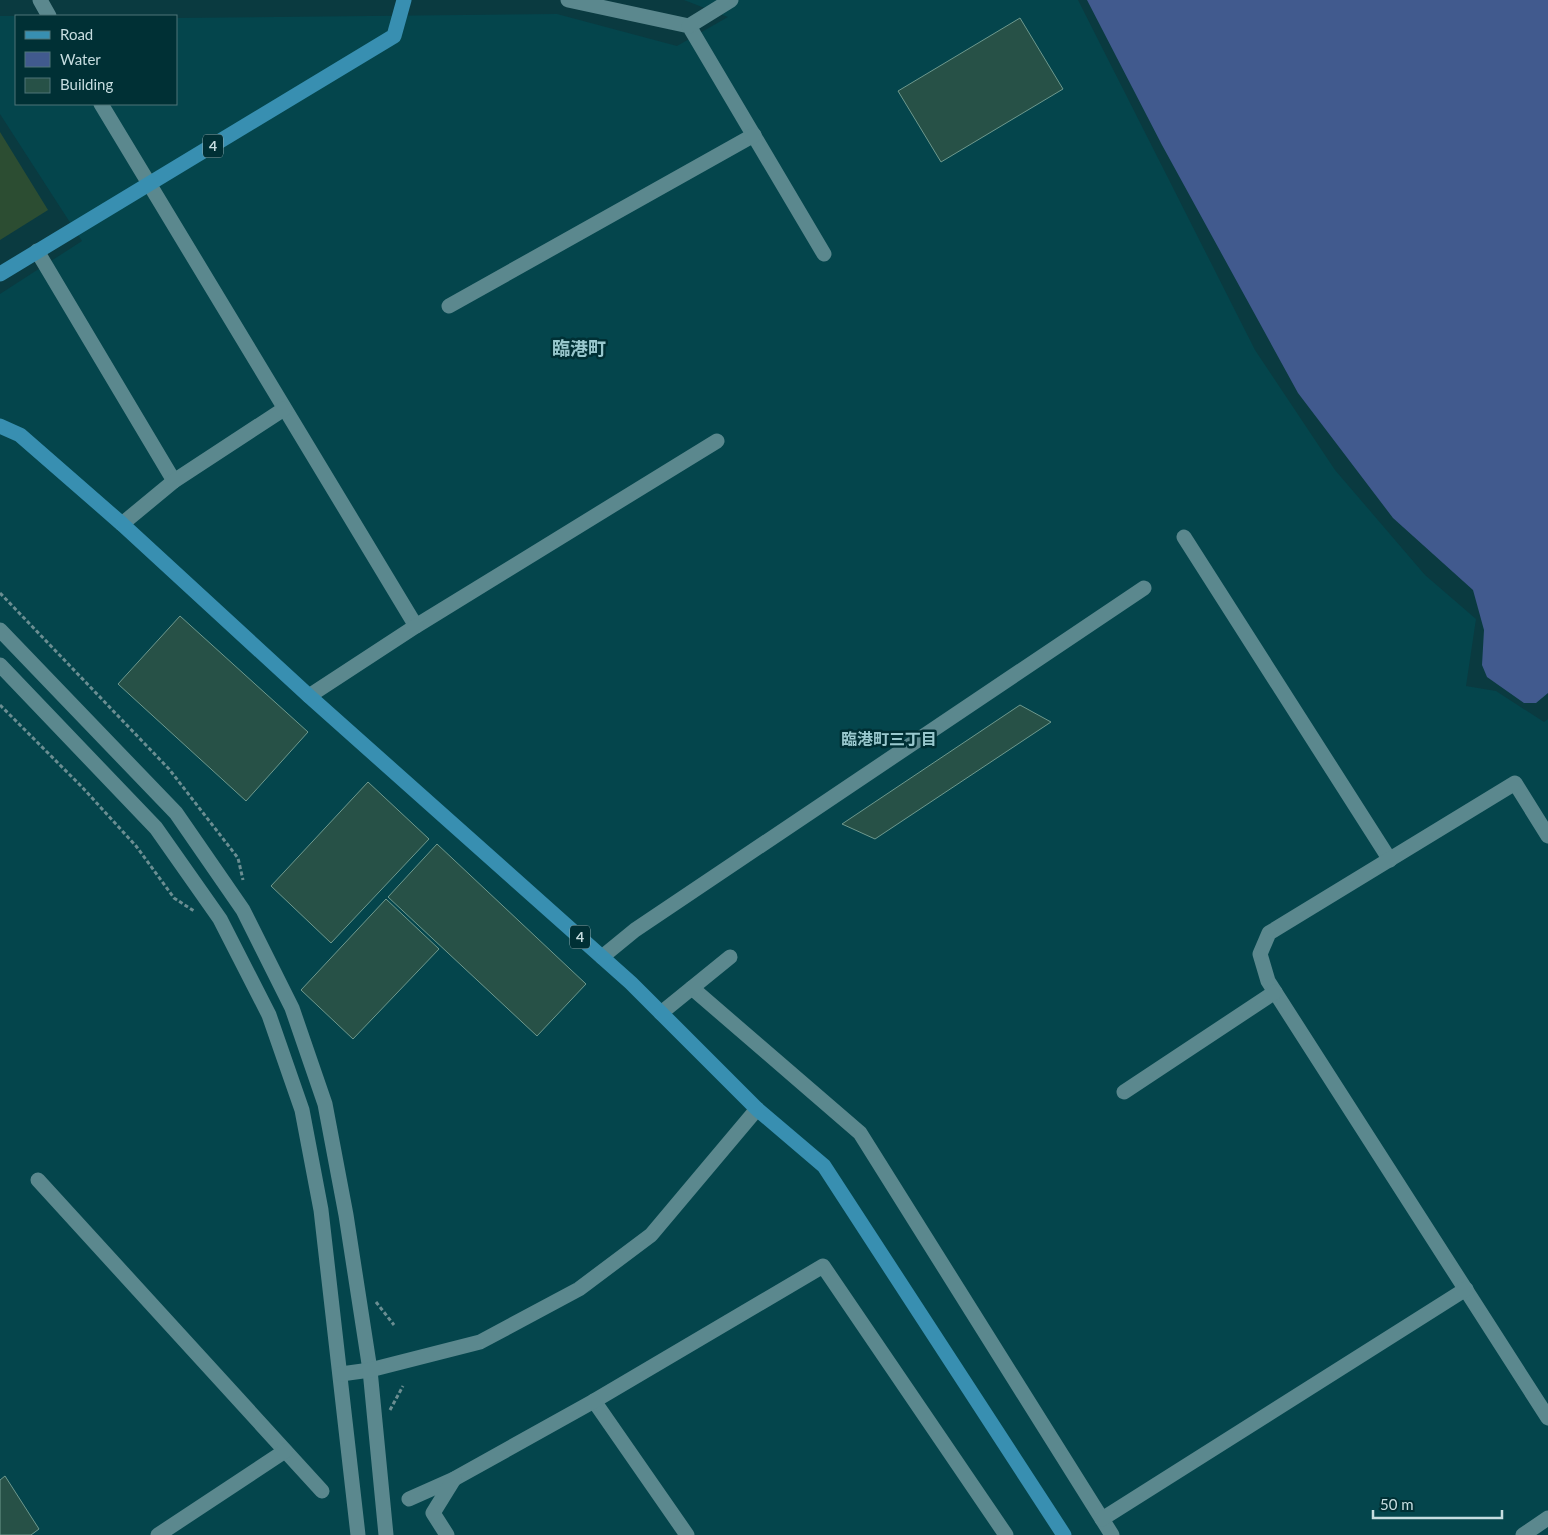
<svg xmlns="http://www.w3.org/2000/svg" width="1548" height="1535" viewBox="0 0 1548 1535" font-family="Lato,'Noto Sans JP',sans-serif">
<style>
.built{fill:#04454c}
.green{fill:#2c4d32}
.water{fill:#415a8e}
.building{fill:#275147;stroke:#6e998e}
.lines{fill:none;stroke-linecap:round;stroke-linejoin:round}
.path{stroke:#6b8e92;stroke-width:3;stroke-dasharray:4 2.5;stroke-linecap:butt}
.minor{stroke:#5b888e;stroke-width:15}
.major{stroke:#388fb1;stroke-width:15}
.labels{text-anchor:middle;stroke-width:5;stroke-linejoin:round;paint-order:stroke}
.shield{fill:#003035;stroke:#8ba9ad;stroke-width:1}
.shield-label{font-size:14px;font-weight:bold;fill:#c6dde0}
.neighbourhood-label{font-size:16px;font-weight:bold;fill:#99c8ce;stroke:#003035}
.quarter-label{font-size:18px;font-weight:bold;fill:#99c8ce;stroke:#003035}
</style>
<rect width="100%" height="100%" fill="#0a3a40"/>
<path class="built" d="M684 0H1078L1255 350 1335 470 1425 575 1476 619 1466 686 1496 691 1544 722 1548 719V1535H0V294L82 241 0 114V16H20H16V104H176V18L557 14 677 46 728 17Z"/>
<path class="green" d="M0 132 48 210 0 240Z"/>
<path class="water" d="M1087 0H1548V693L1536 703H1524L1487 677 1482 665 1484 630 1473 590 1393 518 1298 393 1162 145Z"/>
<g class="building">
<path d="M1020 18 1063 89 941 162 898 91Z"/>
<path d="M180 616 308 732 246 801 118 684Z"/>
<path d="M1020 705 1051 722 875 839 842 824Z"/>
<path d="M368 782 429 839 331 943 271 886Z"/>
<path d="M437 844 586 984 537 1036 388 897Z"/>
<path d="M386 899 439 949 353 1039 301 990Z"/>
<path d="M5 1476 39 1529 31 1535H0V1480Z"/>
</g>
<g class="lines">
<g class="path">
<path d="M0 593 169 769 238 858 243 880"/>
<path d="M0 705 82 787 136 846 174 898 194 911"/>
<path d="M376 1302 394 1325"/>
<path d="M390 1410 403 1386"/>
</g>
<g class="minor">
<path d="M40 0 49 16"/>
<path d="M568 0 689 26 824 254"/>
<path d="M689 26 731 0"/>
<path d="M101 104 416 626 717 441"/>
<path d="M37 251 174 481"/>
<path d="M449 306 754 135"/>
<path d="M122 524 174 481 284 409"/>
<path d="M1184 537 1390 860"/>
<path d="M0 630 176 813 243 910 292 1008 325 1104 346 1215 370 1370 386 1535"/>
<path d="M0 665 156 828 220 919 269 1015 302 1110 321 1210 358 1535"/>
<path d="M309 696 416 626"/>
<path d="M1548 836 1515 783 1269 933 1260 954 1268 981 1275 992 1548 1418"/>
<path d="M602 957 635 930 1144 588"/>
<path d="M692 988 860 1133 1112 1535"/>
<path d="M661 1013 730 957"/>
<path d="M1124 1092 1275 992"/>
<path d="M38 1180 322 1491"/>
<path d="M341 1374 370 1370 480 1342 579 1289 651 1235 757 1109"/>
<path d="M594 1401 687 1535"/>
<path d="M409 1499 454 1479 594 1401 823 1266 1006 1535"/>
<path d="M1102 1519 1466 1289"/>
<path d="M158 1535 285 1451"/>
<path d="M447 1535 433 1513 454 1479"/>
<path d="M1523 1535 1548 1518"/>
</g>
<g class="major">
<path d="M0 274 394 36 404 0"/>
<path d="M0 426 20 435 122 524 309 696 631 983 757 1109 824 1166 1064 1535"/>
</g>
</g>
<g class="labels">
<g class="shield">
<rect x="203" y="134.5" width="20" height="23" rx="4"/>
<rect x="570" y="925.5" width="20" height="23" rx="4"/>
</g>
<g class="shield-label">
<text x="213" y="151">4</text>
<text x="580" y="942">4</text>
</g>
<g class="neighbourhood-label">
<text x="889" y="745">臨港町三丁目</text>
</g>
<g class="quarter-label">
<text x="579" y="355">臨港町</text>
</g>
</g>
<rect x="15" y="15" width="162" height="90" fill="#003035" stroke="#4f7579"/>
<rect x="25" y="31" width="25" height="8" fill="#388fb1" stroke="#4f7579"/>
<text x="60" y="40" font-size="15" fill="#c6dde0">Road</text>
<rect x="25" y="52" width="25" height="15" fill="#415a8e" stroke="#4f7579"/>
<text x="60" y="65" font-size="15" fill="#c6dde0">Water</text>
<rect x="25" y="78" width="25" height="15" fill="#275147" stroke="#4f7579"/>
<text x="60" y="90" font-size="15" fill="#c6dde0">Building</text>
<path d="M1373 1510v8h129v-8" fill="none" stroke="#c6dde0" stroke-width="2.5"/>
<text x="1380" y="1510" font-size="15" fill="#c6dde0" stroke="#003035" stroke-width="4" paint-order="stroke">50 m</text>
</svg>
